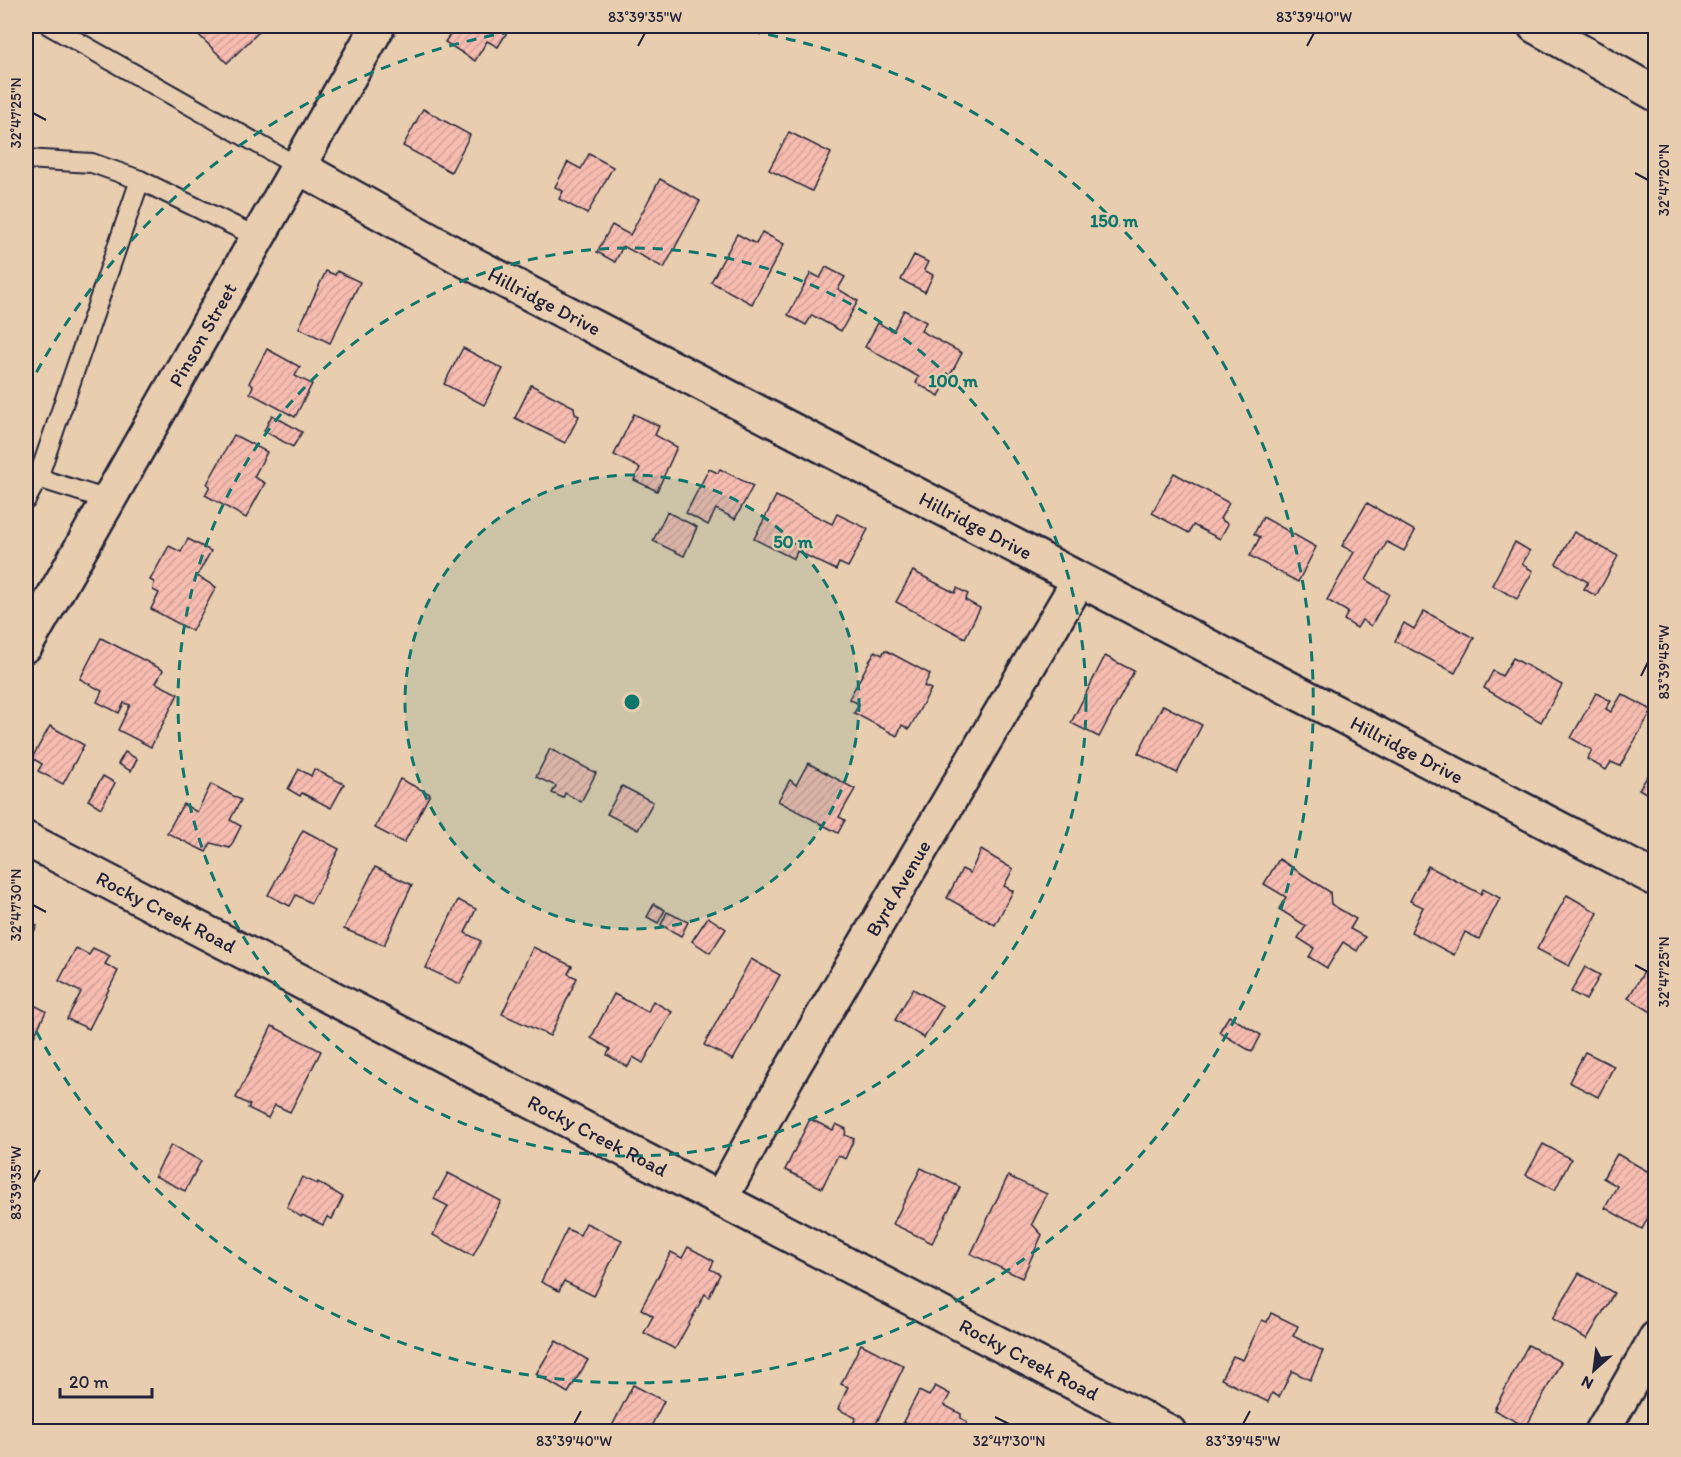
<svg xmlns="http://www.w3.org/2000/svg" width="1681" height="1457" viewBox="0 0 1681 1457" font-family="Itim,sans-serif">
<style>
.building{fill:url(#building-hatch);stroke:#22223b;stroke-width:1.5}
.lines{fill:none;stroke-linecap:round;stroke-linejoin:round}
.service-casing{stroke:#22223b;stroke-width:22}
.minor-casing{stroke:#22223b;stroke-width:38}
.tertiary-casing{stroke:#22223b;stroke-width:38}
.service{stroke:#e8ceaf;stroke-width:18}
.minor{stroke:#e8ceaf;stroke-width:33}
.tertiary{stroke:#e8ceaf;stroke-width:33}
.ticks{fill:none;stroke:#22223b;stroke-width:2}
.ring{fill:none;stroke:#0f766e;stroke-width:3;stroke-dasharray:10 8}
.labels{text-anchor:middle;stroke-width:4.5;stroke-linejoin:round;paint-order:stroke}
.street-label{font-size:20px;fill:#22223b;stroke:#e8ceaf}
.centre{fill:#0f766e;stroke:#e8ceaf;stroke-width:3}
.ring-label{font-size:18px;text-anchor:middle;font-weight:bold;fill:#0f766e;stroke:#e8ceaf;stroke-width:4.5;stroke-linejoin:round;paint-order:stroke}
.neatline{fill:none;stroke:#22223b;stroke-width:2}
.ticks-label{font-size:15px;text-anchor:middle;fill:#22223b}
</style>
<defs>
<pattern id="building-hatch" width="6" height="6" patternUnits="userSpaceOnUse" patternTransform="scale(1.5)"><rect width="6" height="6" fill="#f6bcb0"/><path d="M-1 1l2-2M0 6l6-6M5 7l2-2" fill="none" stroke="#d3a198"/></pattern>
</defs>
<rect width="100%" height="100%" fill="#e8ceaf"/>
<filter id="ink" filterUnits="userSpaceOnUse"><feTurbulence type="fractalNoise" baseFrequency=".0167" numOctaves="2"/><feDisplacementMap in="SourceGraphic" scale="12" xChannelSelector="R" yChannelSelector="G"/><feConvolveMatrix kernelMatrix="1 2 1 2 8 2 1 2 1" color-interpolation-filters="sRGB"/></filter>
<g filter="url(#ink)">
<g class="building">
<path d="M205 26H265L227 63 197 33Z"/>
<path d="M455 26H503L509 29 498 47 487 41 475 61 445 42Z"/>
<path d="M423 109 470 135 451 172 403 146Z"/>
<path d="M789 132 831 153 812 191 769 170Z"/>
<path d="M589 154 613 167 587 214 559 199 563 191 555 187 568 162 581 169Z"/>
<path d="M660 179 700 201 664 268 623 246 615 262 597 252 612 225 630 235Z"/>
<path d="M762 232 784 244 752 304 711 282 737 234 756 244Z"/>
<path d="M914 255 928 262 924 270 933 275 925 292 901 280Z"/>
<path d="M826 267 845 277 838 289 858 301 841 331 812 315 806 325 788 315 811 273 820 278Z"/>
<path d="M326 271 335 275 337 271 360 282 330 343 299 328Z"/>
<path d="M904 310 926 322 921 331 962 353 939 396 916 383 919 377 865 347 878 323 893 331Z"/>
<path d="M463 348 503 369 484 405 444 384Z"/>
<path d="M267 349 300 367 295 376 312 384 295 417 250 393 253 386 249 383Z"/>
<path d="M531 385 574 407 575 414 579 416 565 443 515 418Z"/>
<path d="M634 414 659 426 655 435 677 447 657 491 634 480 640 468 614 455Z"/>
<path d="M272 415 302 432 293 447 264 431Z"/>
<path d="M234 435 267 452 254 477 265 483 246 518 205 495 210 486 207 484Z"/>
<path d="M709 469 718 473 720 469 753 486 735 519 716 509 708 525 686 513Z"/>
<path d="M1174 473 1229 503 1220 519 1228 524 1220 539 1193 525 1189 533 1152 513Z"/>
<path d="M776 496 832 524 837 514 868 529 848 567 839 563 836 570 797 551 794 559 754 539Z"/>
<path d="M1367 503 1415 531 1404 551 1387 542 1366 580 1389 594 1371 626 1362 620 1357 628 1344 620 1348 612 1327 600 1354 552 1342 546Z"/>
<path d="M667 512 697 527 684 556 653 541Z"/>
<path d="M1263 517 1316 547 1298 582 1250 556 1260 537 1254 534Z"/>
<path d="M1574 532 1618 556 1596 596 1584 589 1588 582 1556 564Z"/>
<path d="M188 539 211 551 197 576 216 587 192 631 151 609 159 593 153 590 154 582 150 580 169 546 181 552Z"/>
<path d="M1515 542 1530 551 1522 564 1533 571 1517 599 1492 585Z"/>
<path d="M913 571 955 593 957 588 968 594 965 600 980 608 965 638 896 602Z"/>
<path d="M1424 611 1474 638 1455 673 1395 641 1404 623 1414 629Z"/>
<path d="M101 638 163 670 156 683 178 694 151 747 118 730 130 705 124 703 119 713 97 702 102 691 80 679Z"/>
<path d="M885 650 930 674 924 686 931 689 909 729 902 725 897 736 854 713 859 704 849 699 875 651 882 655Z"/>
<path d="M1105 656 1134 671 1099 737 1071 723Z"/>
<path d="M1513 658 1562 685 1541 722 1484 688 1493 671 1502 676Z"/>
<path d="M1596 693 1611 701 1606 709 1611 712 1622 694 1652 710 1620 766 1611 762 1606 770 1587 759 1592 750 1571 738Z"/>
<path d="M1163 705 1202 725 1177 773 1138 753Z"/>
<path d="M50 726 84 745 63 784 38 771 42 764 32 758Z"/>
<path d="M550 749 596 773 581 802 565 793 563 798 552 793 556 786 536 777Z"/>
<path d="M125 752 137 759 131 771 118 764Z"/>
<path d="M808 763 855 789 839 817 845 820 838 833 778 801 790 780 796 785Z"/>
<path d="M1656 764V799L1639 789Z"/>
<path d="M299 769 311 776 314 769 344 784 331 808 302 793 300 796 288 789Z"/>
<path d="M103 776 115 783 101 808 88 800Z"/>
<path d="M400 779 430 794 404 843 375 828Z"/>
<path d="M211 784 241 800 230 820 241 826 230 848 211 843 206 852 167 833 183 804 197 812Z"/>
<path d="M622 786 653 802 638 830 607 814Z"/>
<path d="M303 830 339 849 311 903 296 895 290 906 268 895Z"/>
<path d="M981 850 1013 869 1004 886 1013 891 995 925 947 898 962 869 970 873Z"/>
<path d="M1279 859 1330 892 1331 904 1356 919 1350 929 1365 937 1357 951 1343 942 1327 968 1309 957 1314 948 1298 938 1306 926 1279 909 1286 897 1264 884Z"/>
<path d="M1428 866 1481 894 1483 889 1500 898 1479 939 1465 932 1454 955 1411 932 1423 907 1410 901Z"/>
<path d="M375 867 412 885 384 945 344 929Z"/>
<path d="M1567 895 1598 913 1569 966 1537 949Z"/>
<path d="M458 900 476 909 465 933 481 941 460 984 426 968Z"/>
<path d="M654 904 665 910 658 923 647 917Z"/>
<path d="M667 912 688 922 681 936 661 925Z"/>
<path d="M708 917 726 929 710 953 692 941Z"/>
<path d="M26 918 37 926 26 946Z"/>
<path d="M533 947 572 966 568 974 577 978 550 1036 502 1014Z"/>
<path d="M76 948 89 955 93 948 110 956 105 964 118 971 89 1029 67 1019 81 992 59 981Z"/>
<path d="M751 959 780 975 733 1060 704 1045Z"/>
<path d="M1585 967 1600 975 1586 1000 1571 992Z"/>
<path d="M1647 967 1656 972V1009L1653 1013 1628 998Z"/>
<path d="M913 989 943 1006 924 1038 895 1020Z"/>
<path d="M614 994 648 1012 653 1001 672 1012 643 1063 633 1057 628 1067 607 1055 610 1049 591 1038Z"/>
<path d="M26 1001 46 1011 32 1041 26 1038Z"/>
<path d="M1229 1016 1261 1035 1252 1052 1219 1032Z"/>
<path d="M272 1026 321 1051 290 1112 275 1105 268 1118 248 1108 250 1105 236 1098Z"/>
<path d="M1585 1052 1614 1066 1598 1097 1569 1082Z"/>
<path d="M810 1119 833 1130 836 1124 846 1129 845 1135 854 1139 845 1159 838 1155 822 1188 785 1170Z"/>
<path d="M1543 1144 1571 1159 1555 1190 1526 1175Z"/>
<path d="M171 1145 201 1161 185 1191 155 1176Z"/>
<path d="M1617 1154 1656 1176V1202L1642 1229 1605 1208 1617 1186 1603 1178Z"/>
<path d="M921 1168 960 1187 932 1243 893 1224Z"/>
<path d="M448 1173 501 1201 473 1256 433 1235 448 1206 434 1199Z"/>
<path d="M1008 1176 1047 1194 1032 1224 1042 1235 1022 1278 971 1254Z"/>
<path d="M302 1177 317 1184 318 1182 343 1197 332 1219 327 1217 323 1225 302 1215 301 1217 287 1207Z"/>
<path d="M586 1223 622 1240 594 1296 564 1281 559 1291 541 1282 567 1229 580 1235Z"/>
<path d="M688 1247 714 1261 710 1269 720 1274 709 1297 705 1294 675 1349 644 1333 653 1316 641 1309 671 1252 682 1258Z"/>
<path d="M1579 1273 1614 1293 1587 1339 1552 1319Z"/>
<path d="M1271 1313 1298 1326 1293 1336 1323 1351 1310 1380 1292 1371 1279 1397 1272 1393 1268 1402 1221 1379 1233 1356 1243 1360 1262 1320 1267 1322Z"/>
<path d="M556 1341 588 1360 568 1393 536 1374Z"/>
<path d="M861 1344 904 1366 872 1432 852 1425 856 1418 838 1409 848 1387 841 1384Z"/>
<path d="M1528 1345 1561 1362 1526 1427 1494 1410Z"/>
<path d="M633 1385 664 1401 648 1432H609Z"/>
<path d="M935 1386 950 1394 944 1405 961 1414V1418L967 1422 962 1432H903L907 1424 903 1422 919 1391 929 1396Z"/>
</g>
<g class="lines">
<defs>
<g id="service">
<path d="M50 26 297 166"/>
<path d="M26 159 92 163 140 180 257 237"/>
<path d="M38 478 108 500"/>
<path d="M26 500 38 478 140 180"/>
</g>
<g id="minor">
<path d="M1535 26 1656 94"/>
<path id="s1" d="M297 166 465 260 1656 879"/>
<path id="s2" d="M26 645 378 26"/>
<path id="s3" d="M721 1198 787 1077 1079 580"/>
<path d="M1602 1432 1656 1338"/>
</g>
<g id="tertiary">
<path id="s4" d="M26 839 1169 1432"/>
</g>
</defs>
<use href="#service" class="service-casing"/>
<use href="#minor" class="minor-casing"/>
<use href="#tertiary" class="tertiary-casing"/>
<use href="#service" class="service"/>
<use href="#minor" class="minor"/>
<use href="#tertiary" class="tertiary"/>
</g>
</g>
<path class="ticks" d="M638 46 645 33M1307 46 1314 33M33 113 46 120M1635 173 1648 180M1641 676 1648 662M33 905 46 912M1635 965 1648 972M33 1183 40 1170M995 1417 1009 1424M574 1424 581 1411M1243 1424 1250 1411"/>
<circle cx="632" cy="702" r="227" fill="#0f766e" fill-opacity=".12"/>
<g class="ring">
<circle cx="632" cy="702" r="227"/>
<circle cx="632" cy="702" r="454"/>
<path d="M28 388A681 681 0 0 1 549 26M715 26A681 681 0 1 1 28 1016"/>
</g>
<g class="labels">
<g class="street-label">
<text dy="7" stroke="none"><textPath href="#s1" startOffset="282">Hillridge Drive</textPath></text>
<text dy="7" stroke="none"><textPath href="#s2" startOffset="357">Pinson Street</textPath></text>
<text dy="7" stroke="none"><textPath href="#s1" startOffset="768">Hillridge Drive</textPath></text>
<text dy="7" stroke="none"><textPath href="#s1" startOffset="1254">Hillridge Drive</textPath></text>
<text dy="7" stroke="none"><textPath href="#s3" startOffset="357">Byrd Avenue</textPath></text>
<text dy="7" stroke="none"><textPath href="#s4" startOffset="158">Rocky Creek Road</textPath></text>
<text dy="7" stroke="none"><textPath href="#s4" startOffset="644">Rocky Creek Road</textPath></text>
<text dy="7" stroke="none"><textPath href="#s4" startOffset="1130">Rocky Creek Road</textPath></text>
</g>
</g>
<circle cx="632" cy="702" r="9" class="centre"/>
<g class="ring-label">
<text x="1114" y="227">150 m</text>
<text x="953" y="387">100 m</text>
<text x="793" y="548">50 m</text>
</g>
<rect width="1681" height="1457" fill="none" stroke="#e8ceaf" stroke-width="66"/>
<g transform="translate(1594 1370) rotate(208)" stroke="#e8ceaf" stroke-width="4.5" paint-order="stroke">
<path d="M0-4.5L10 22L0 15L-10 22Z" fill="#22223b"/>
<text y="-9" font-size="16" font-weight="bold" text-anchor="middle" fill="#22223b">N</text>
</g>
<path d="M60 1388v9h92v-9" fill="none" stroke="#22223b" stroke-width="3"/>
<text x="69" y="1388" font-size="18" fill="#22223b" stroke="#e8ceaf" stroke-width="4.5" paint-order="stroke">20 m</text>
<rect x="33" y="33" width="1615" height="1391" class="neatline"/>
<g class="ticks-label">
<text x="645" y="22">83°39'35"W</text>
<text x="1314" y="22">83°39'40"W</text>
<text transform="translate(16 113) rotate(-90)" y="5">32°47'25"N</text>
<text transform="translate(1664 180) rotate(-90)" y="5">32°47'20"N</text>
<text transform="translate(1664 662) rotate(-90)" y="5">83°39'45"W</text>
<text transform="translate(16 905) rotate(-90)" y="5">32°47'30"N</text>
<text transform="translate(1664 972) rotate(-90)" y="5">32°47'25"N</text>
<text transform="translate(16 1183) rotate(-90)" y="5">83°39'35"W</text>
<text x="574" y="1446">83°39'40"W</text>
<text x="1009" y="1446">32°47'30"N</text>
<text x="1243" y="1446">83°39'45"W</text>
</g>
</svg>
